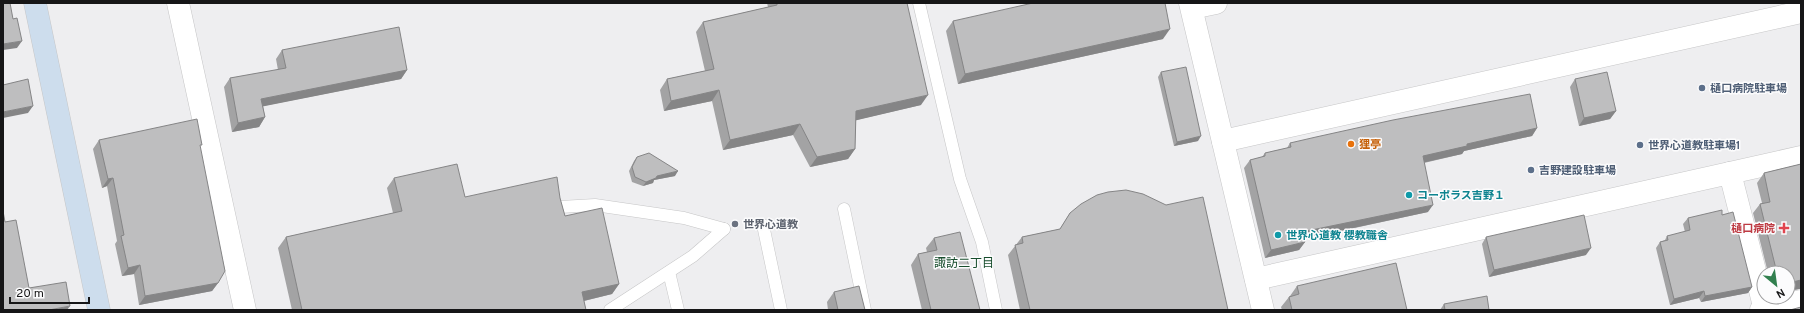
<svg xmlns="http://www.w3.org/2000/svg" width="1804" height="313" viewBox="0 0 1804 313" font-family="Overpass,'Noto Sans JP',sans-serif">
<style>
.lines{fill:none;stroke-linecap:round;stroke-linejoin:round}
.lane-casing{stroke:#c6c6c7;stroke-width:13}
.street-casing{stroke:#c6c6c7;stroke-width:23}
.secondary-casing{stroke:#c6c6c7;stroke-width:23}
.lane{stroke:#fff;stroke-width:12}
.street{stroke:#fff;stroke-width:22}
.secondary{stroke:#cddded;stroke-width:22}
.wall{fill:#a3a3a4}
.shaded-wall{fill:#858586}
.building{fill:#bebebf;stroke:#858586}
.service-dot{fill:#5c6f8a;stroke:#fcfcfd;stroke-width:1.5}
.food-dot{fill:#e8710a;stroke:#fcfcfd;stroke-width:1.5}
.culture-dot{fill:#0f9aa8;stroke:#fcfcfd;stroke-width:1.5}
.worship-dot{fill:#6b7280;stroke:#fcfcfd;stroke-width:1.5}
.health-dot{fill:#e0444e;stroke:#fcfcfd;stroke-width:1.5}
.labels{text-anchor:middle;stroke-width:3;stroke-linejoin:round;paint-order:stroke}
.service-label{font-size:11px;font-weight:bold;fill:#4e5e75;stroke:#fcfcfd;text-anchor:start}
.food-label{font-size:11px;font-weight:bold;fill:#c56008;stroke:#fcfcfd;text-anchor:start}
.culture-label{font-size:11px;font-weight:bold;fill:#0d838f;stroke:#fcfcfd;text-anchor:start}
.worship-label{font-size:11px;font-weight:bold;fill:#5b616d;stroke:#fcfcfd;text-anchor:start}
.health-label{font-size:11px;font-weight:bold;fill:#be3a42;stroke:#fcfcfd;text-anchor:end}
.neighbourhood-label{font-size:12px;fill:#174d2c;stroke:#fcfcfd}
</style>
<rect width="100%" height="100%" fill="#eeeef0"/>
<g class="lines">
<defs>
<g id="lane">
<path d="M919 3 960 179 982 242 996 310"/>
<path d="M560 207 595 205 684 218 724 229"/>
<path d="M844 209 865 310"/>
<path d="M763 225 781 310"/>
<path d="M669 272 678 310"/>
<path d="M610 310 693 256 724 229"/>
</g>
<g id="street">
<path d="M178 3 245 310"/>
<path d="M1190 3 1263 310"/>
<path d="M1192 8 1216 3"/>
<path d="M1223 141 1801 12"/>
<path d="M1730 173 1765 310"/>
<path d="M1256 279 1801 157"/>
<path d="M1761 310 1801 301"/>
</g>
<path id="secondary" d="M35 3 99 310"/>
</defs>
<use href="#lane" class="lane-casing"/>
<use href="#street" class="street-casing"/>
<use href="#secondary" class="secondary-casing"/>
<use href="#lane" class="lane"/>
<use href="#street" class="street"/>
<use href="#secondary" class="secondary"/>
</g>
<g class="wall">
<path d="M767 3H907L921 105 856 120 855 149 848 159 810 167 793 135 723 150 712 101 664 111 660 90 667 79 705 71 696 32 703 22 768 7Z"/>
<path d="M953 21 1163 39 958 84 946 31Z"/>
<path d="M282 50 407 70 401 79 263 106 265 117 259 127 232 132 224 87 230 78 278 70 276 59Z"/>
<path d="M1161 72 1198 141 1174 146 1158 77Z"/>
<path d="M1575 79 1616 111 1610 119 1579 126 1570 87Z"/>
<path d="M1537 128 1532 136 1464 151 1462 154 1424 163 1428 212 1304 239 1305 242 1299 250 1265 258 1244 168 1250 160 1262 157 1265 153 1287 148 1290 143Z"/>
<path d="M99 140 200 147 218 283 212 291 139 305 134 274 122 276 115 244 117 241 107 186 102 188 93 149Z"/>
<path d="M637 157 675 176 654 180 653 183 643 186 632 182 629 171 634 161Z"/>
<path d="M1801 164V289H1799L1788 291V273H1768L1753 213 1760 204 1762 203 1757 183 1764 173Z"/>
<path d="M394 178 465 197 560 198 565 216 619 284 612 294 584 301 586 310H292L278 248 286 237 393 213 387 188Z"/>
<path d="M1070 213 1228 310H1020L1008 255 1022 237 1060 229Z"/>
<path d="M1722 215 1752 287 1748 293 1701 302 1699 298 1670 305 1656 248 1660 242 1665 240 1667 236 1685 232 1683 224 1688 218Z"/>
<path d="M1486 237 1586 255 1489 277 1482 244Z"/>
<path d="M934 238 980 310H922L911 265 918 254 927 252 926 248Z"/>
<path d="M1297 286 1407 310H1282L1281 307 1289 297 1290 296Z"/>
<path d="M834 292 865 310H828L827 302Z"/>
<path d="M1444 304 1489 310H1440Z"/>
</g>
<g class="shaded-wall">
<path d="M1170 29 1163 39 958 84 965 74Z"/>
<path d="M22 41 17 48 3 50V44Z"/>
<path d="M407 70 401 79 255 108 261 99Z"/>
<path d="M719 90 712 101 664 111 671 101Z"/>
<path d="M928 95 921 105 849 122 856 111Z"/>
<path d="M33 106 28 113 3 118V112Z"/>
<path d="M1616 111 1610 119 1579 126 1584 118Z"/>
<path d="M265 117 259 127 232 132 238 123Z"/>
<path d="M800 124 793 135 723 150 730 140Z"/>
<path d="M1537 128 1532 136 1464 151 1462 154 1417 164 1423 156 1467 144Z"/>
<path d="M1201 136 1198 141 1174 146 1177 142Z"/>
<path d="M855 149 848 159 810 167 817 157Z"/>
<path d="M678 171 675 176 654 180 653 183 643 186 646 182 657 176Z"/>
<path d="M113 178 107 186 102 188 108 179Z"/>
<path d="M1433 205 1428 212 1297 240 1302 232Z"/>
<path d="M1305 242 1299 250 1265 258 1271 250Z"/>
<path d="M1591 248 1586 255 1489 277 1494 270Z"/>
<path d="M140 265 134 274 122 276 128 268Z"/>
<path d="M1801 280V289H1799L1788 291V283Z"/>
<path d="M218 283 212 291 139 305 145 296Z"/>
<path d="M619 284 612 294 575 303 582 292Z"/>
<path d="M1752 287 1748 293 1701 302 1705 296Z"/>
<path d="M1704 291 1699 298 1670 305 1674 299Z"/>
<path d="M70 306 67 310H48H49Z"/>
</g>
<g class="building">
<path d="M3 3H10L13 19 17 18 22 41 3 44Z"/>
<path d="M777 3H907L928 95 856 111 855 149 817 157 800 124 730 140 719 90 671 101 667 79 714 69 703 22 777 5Z"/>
<path d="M1033 3H1165L1170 29 965 74 953 21Z"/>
<path d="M399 27 407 70 261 99 265 117 238 123 230 78 286 68 282 50Z"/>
<path d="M1186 67 1201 136 1177 142 1161 72Z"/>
<path d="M1607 72 1616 111 1584 118 1575 79Z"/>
<path d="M28 79 33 106 3 112V85Z"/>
<path d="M1530 94 1537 128 1467 144V146L1423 156 1433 205 1302 232 1305 242 1271 250 1250 160 1265 156V153L1291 147 1290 143 1316 137 1393 120Z"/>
<path d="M197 119 202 145H200L225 271 218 283 145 296 140 265 128 268 121 236 124 235 113 178 108 179 99 140Z"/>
<path d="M649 153 678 171 657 176 656 178 646 182 635 177 632 167 637 157Z"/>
<path d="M457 164 465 197 557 177 560 198 565 216 602 208 619 284 582 292 586 310H302L286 237 402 211 394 178Z"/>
<path d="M1801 164V280L1788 283V273H1777L1760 204 1770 202 1764 173Z"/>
<path d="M1126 190 1143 194 1166 205 1203 197 1228 310H1030L1015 245 1023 243 1022 237 1060 229 1070 213 1081 204 1097 195 1108 192Z"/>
<path d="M1722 210V215L1733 212 1752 287 1705 296 1704 291 1674 299 1660 242 1668 240 1667 236 1690 230 1688 218Z"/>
<path d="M3 211 5 222 16 220 29 288 66 282 70 306 49 310H3Z"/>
<path d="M1584 215 1591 248 1494 270 1486 237Z"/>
<path d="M960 232 980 310H931L918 254 937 250 934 238Z"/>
<path d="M1396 263 1407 310H1292L1289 297 1299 294 1297 286Z"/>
<path d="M859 286 865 310H838L834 292Z"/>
<path d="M1487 296 1489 310H1445L1444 304Z"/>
<path d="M1801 307V310H1790Z"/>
</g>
<g class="service-dot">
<circle cx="1702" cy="88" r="4"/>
<circle cx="1640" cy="145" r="4"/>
<circle cx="1531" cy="170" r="4"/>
</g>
<circle class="food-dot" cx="1351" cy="144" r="4"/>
<g class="culture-dot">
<circle cx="1409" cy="195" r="4"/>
<circle cx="1278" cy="235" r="4"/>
</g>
<circle class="worship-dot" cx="735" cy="224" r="4"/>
<path class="health-dot" d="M1782 222h4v4h4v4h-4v4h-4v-4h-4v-4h4z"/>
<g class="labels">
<g class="service-label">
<text x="1710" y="92">樋口病院駐車場</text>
<text x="1648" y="149">世界心道教駐車場1</text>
<text x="1539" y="174">吉野建設駐車場</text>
</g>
<g class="food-label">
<text x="1359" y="148">狸亭</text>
</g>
<g class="culture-label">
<text x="1417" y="199">コーポラス吉野１</text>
<text x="1286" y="239">世界心道教 櫻教職舎</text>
</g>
<g class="worship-label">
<text x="743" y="228">世界心道教</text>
</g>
<g class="health-label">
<text x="1775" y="232">樋口病院</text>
</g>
<g class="neighbourhood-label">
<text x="964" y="267">諏訪二丁目</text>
</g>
</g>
<rect width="1804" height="313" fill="none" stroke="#161617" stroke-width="8"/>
<g transform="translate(1776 285) rotate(151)"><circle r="19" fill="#fcfcfd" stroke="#a0a0a1"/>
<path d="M0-3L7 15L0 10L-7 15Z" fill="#32804f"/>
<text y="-6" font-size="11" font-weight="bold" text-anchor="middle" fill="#161617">N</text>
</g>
<path d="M10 297v6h79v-6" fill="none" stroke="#161617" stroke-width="2"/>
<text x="16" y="297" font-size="12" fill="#161617" stroke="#fcfcfd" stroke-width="3" paint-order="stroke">20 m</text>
</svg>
